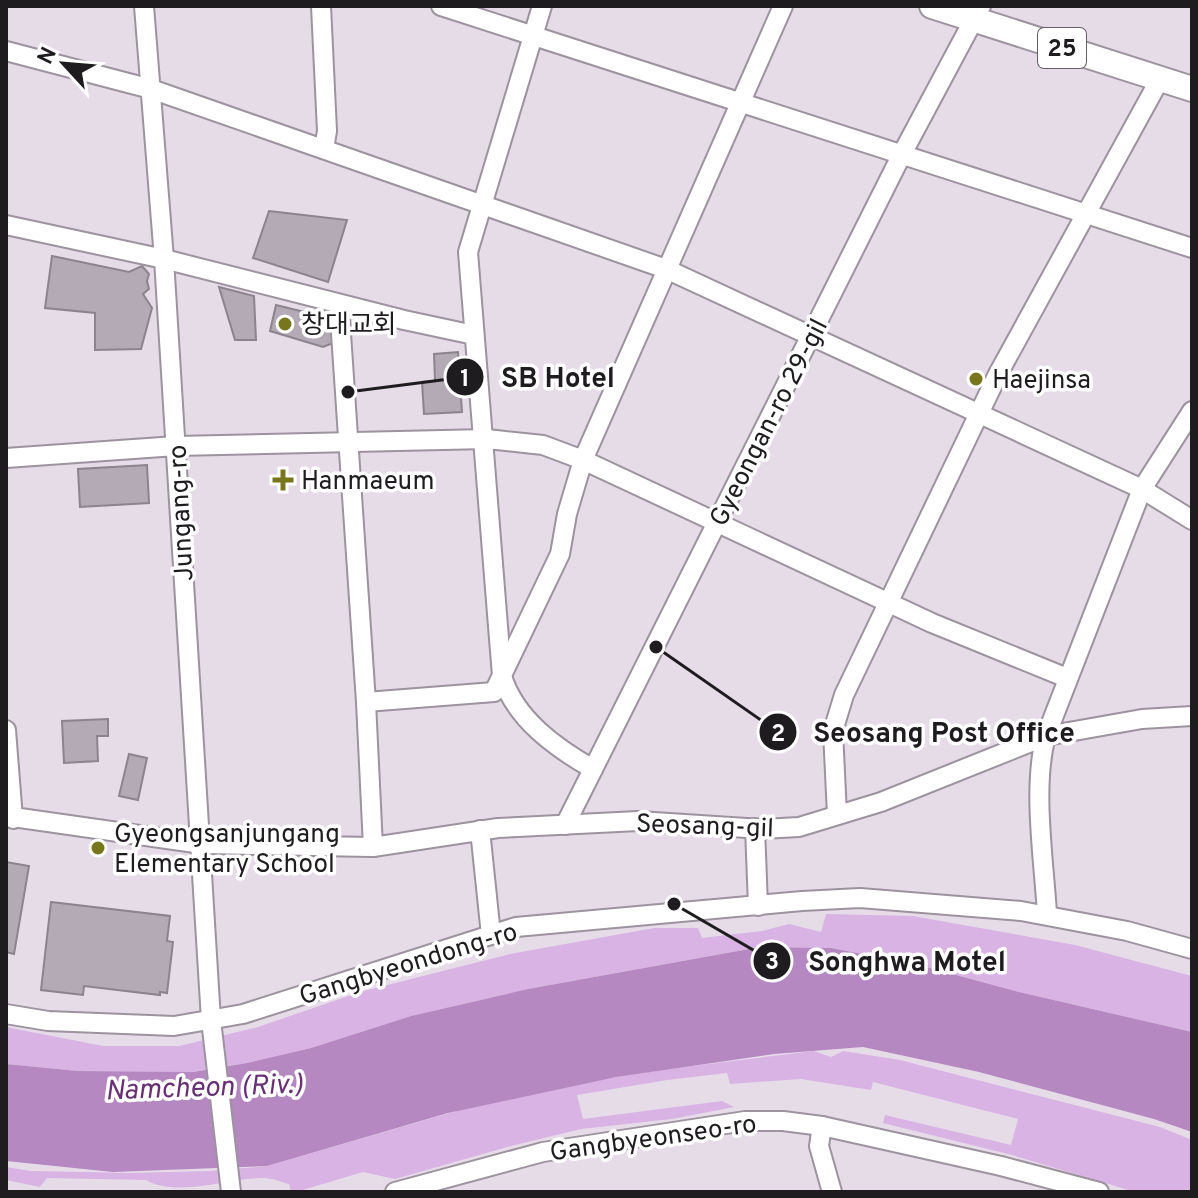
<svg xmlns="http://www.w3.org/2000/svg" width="1198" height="1198" viewBox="0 0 1198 1198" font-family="Overpass,'Noto Sans KR',sans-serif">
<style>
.green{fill:#d9b3e4}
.water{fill:#b588c1}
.building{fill:#b3aab5;stroke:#8b838d;stroke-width:2}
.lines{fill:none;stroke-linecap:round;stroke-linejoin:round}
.minor-casing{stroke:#9c939e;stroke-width:22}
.major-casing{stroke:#9c939e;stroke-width:28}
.minor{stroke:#fff;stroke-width:18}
.major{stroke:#fff;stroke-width:24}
.poi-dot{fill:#77761c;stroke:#fff;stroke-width:3}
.labels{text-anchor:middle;stroke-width:7;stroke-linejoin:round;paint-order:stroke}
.shield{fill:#fff;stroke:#626063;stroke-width:2}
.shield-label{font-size:24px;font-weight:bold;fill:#1f1c20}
.poi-label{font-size:26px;fill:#1f1c20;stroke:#fff;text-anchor:start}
.street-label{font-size:26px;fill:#1f1c20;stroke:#fff}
.water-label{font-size:28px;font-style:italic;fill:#673075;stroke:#fff}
.leader{fill:none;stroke:#1f1c20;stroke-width:3}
.callout-dot{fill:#1f1c20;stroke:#fff;stroke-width:3}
.mark-label{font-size:24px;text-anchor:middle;font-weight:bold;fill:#fff}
.callout-label{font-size:28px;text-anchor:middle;font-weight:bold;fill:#1f1c20;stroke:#fff;stroke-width:7;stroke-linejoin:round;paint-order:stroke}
</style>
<rect width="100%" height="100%" fill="#e5dce8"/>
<g class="green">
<path d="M826 914 913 916 1075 945 1192 976V1032L1019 992 919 965 831 948 760 947 528 989 411 1016 311 1048 247 1063 192 1072 78 1071 6 1064V1027L103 1046H179L258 1027 360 992 510 954 654 928H698L702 938 762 931 789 924 821 932Z"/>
<path d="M814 1051 831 1057 843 1051 900 1060 1160 1127 1192 1140V1192H1135L1012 1155 883 1123 885 1115 1011 1145 1018 1119 873 1082 871 1090 801 1079 730 1084 727 1073 667 1080 577 1095 583 1119 722 1101 734 1107 672 1119 581 1129 511 1146 395 1179 363 1172 296 1192H291L289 1184C281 1182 272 1178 264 1178 229 1178 176 1198 146 1180L47 1178 40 1187 6 1180V1167L31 1171 131 1173 210 1171 267 1166 467 1108 561 1086 659 1070Z"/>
</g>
<path class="water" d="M760 947 831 948 919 965 1019 992 1192 1032V1132L1154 1119 979 1072 863 1047 774 1054 616 1077 448 1113 267 1166 113 1172 6 1161V1064L78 1071 193 1072 247 1063 311 1048 411 1016 528 989Z"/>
<g class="building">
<path d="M269 211 347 220 328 282 253 258Z"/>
<path d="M52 256 129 272 142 266 149 274 147 281 149 289 143 294 152 308 141 349 95 350V313L45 308Z"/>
<path d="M219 287 254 296 256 340H235Z"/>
<path d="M276 305 333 319V343L323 347 270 331Z"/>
<path d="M458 352 462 412 424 414 422 382 435 381 434 354Z"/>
<path d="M147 465 149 503 80 507 78 469Z"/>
<path d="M108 719V736H97L98 761 64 763 62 721Z"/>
<path d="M129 754 147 758 138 800 119 796Z"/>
<path d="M6 862 29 866 14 954 6 952Z"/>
<path d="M51 902 170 916 167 941 173 942 167 993 160 992V995L84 986 83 995 41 990Z"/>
</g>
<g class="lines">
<defs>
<g id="minor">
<path d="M144 6 164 259 211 1020 231 1192"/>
<path d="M321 6 327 131 324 149"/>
<path d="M441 6 1192 248"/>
<path d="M542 6 468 252 502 676C515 719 556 748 593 769"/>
<path d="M6 51 151 89 666 269 1142 489 1192 520"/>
<path d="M6 225 164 259 404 320 474 335"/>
<path d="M339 304 366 702 373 847"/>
<path d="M6 458 176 446 487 439 543 445 583 460 932 623 1067 678"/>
<path d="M366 702 494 692 560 554 567 514 583 460 783 6"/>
<path d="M6 730 13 819"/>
<path d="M837 815 833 731 844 695 998 374 1160 79"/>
<path d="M6 816 202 844 373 847 498 828 638 821 762 829 799 827 881 802 1046 736 1142 719 1192 716"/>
<path d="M565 825 902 154 981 6"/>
<path d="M755 828 758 906"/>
<path d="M480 830 491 935"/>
<path d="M1047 914C1044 861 1032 787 1046 736L1142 489 1192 411"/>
<path d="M6 1014 48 1021 174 1026 243 1014 516 927 802 901 860 898 1021 911 1127 931 1192 949"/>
<path d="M822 1126 819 1146 832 1192"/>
<path d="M395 1192 543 1152 745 1121H783L822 1126 1001 1166 1099 1192"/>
</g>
<path id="major" d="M932 6 1192 89"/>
</defs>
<use href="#minor" class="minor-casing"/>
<use href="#major" class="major-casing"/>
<use href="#minor" class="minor"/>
<use href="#major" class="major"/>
</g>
<g class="poi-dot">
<circle cx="285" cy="324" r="8"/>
<circle cx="976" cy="379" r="8"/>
<path d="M279 468h8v8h8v8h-8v8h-8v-8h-8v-8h8z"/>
<circle cx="98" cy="848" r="8"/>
</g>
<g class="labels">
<rect class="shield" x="1038" y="28" width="48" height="40" rx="6"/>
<g class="shield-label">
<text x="1062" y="56">25</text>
</g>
<g class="poi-label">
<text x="301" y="333">창대교회</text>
<text x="992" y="388">Haejinsa</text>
<text x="301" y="489">Hanmaeum</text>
<text x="114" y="842">Gyeongsanjungang<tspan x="114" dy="30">Elementary School</tspan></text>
</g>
<g class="street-label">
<text transform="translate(768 422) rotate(-63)" y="9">Gyeongan-ro 29-gil</text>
<text transform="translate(180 513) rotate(-93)" y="9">Jungang-ro</text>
<text transform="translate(705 825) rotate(2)" y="9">Seosang-gil</text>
<text transform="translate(408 963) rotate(-17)" y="9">Gangbyeondong-ro</text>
<text transform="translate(653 1137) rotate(-8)" y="9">Gangbyeonseo-ro</text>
</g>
<g class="water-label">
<text transform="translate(204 1086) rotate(-2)" y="10">Namcheon (Riv.)</text>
</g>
</g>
<path class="leader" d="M348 392L465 377M656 647L778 732M674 904L772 961"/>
<g class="callout-dot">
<circle cx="348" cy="392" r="8"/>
<circle cx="656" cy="647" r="8"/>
<circle cx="674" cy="904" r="8"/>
<circle cx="465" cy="377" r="20"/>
<circle cx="778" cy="732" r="20"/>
<circle cx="772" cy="961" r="20"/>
</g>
<g class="mark-label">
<text x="465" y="386">1</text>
<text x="778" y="741">2</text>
<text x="772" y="969">3</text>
</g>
<g class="callout-label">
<text x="558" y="387">SB Hotel</text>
<text x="944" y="742">Seosang Post Office</text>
<text x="907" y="971">Songhwa Motel</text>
</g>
<rect width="1198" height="1198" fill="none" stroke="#1f1c20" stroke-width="16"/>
<g transform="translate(64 64) rotate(296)" stroke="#ffffff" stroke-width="6" paint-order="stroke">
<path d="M0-6L14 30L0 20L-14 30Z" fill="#1f1c20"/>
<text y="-12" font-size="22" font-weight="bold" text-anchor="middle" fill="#1f1c20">N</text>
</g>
</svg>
